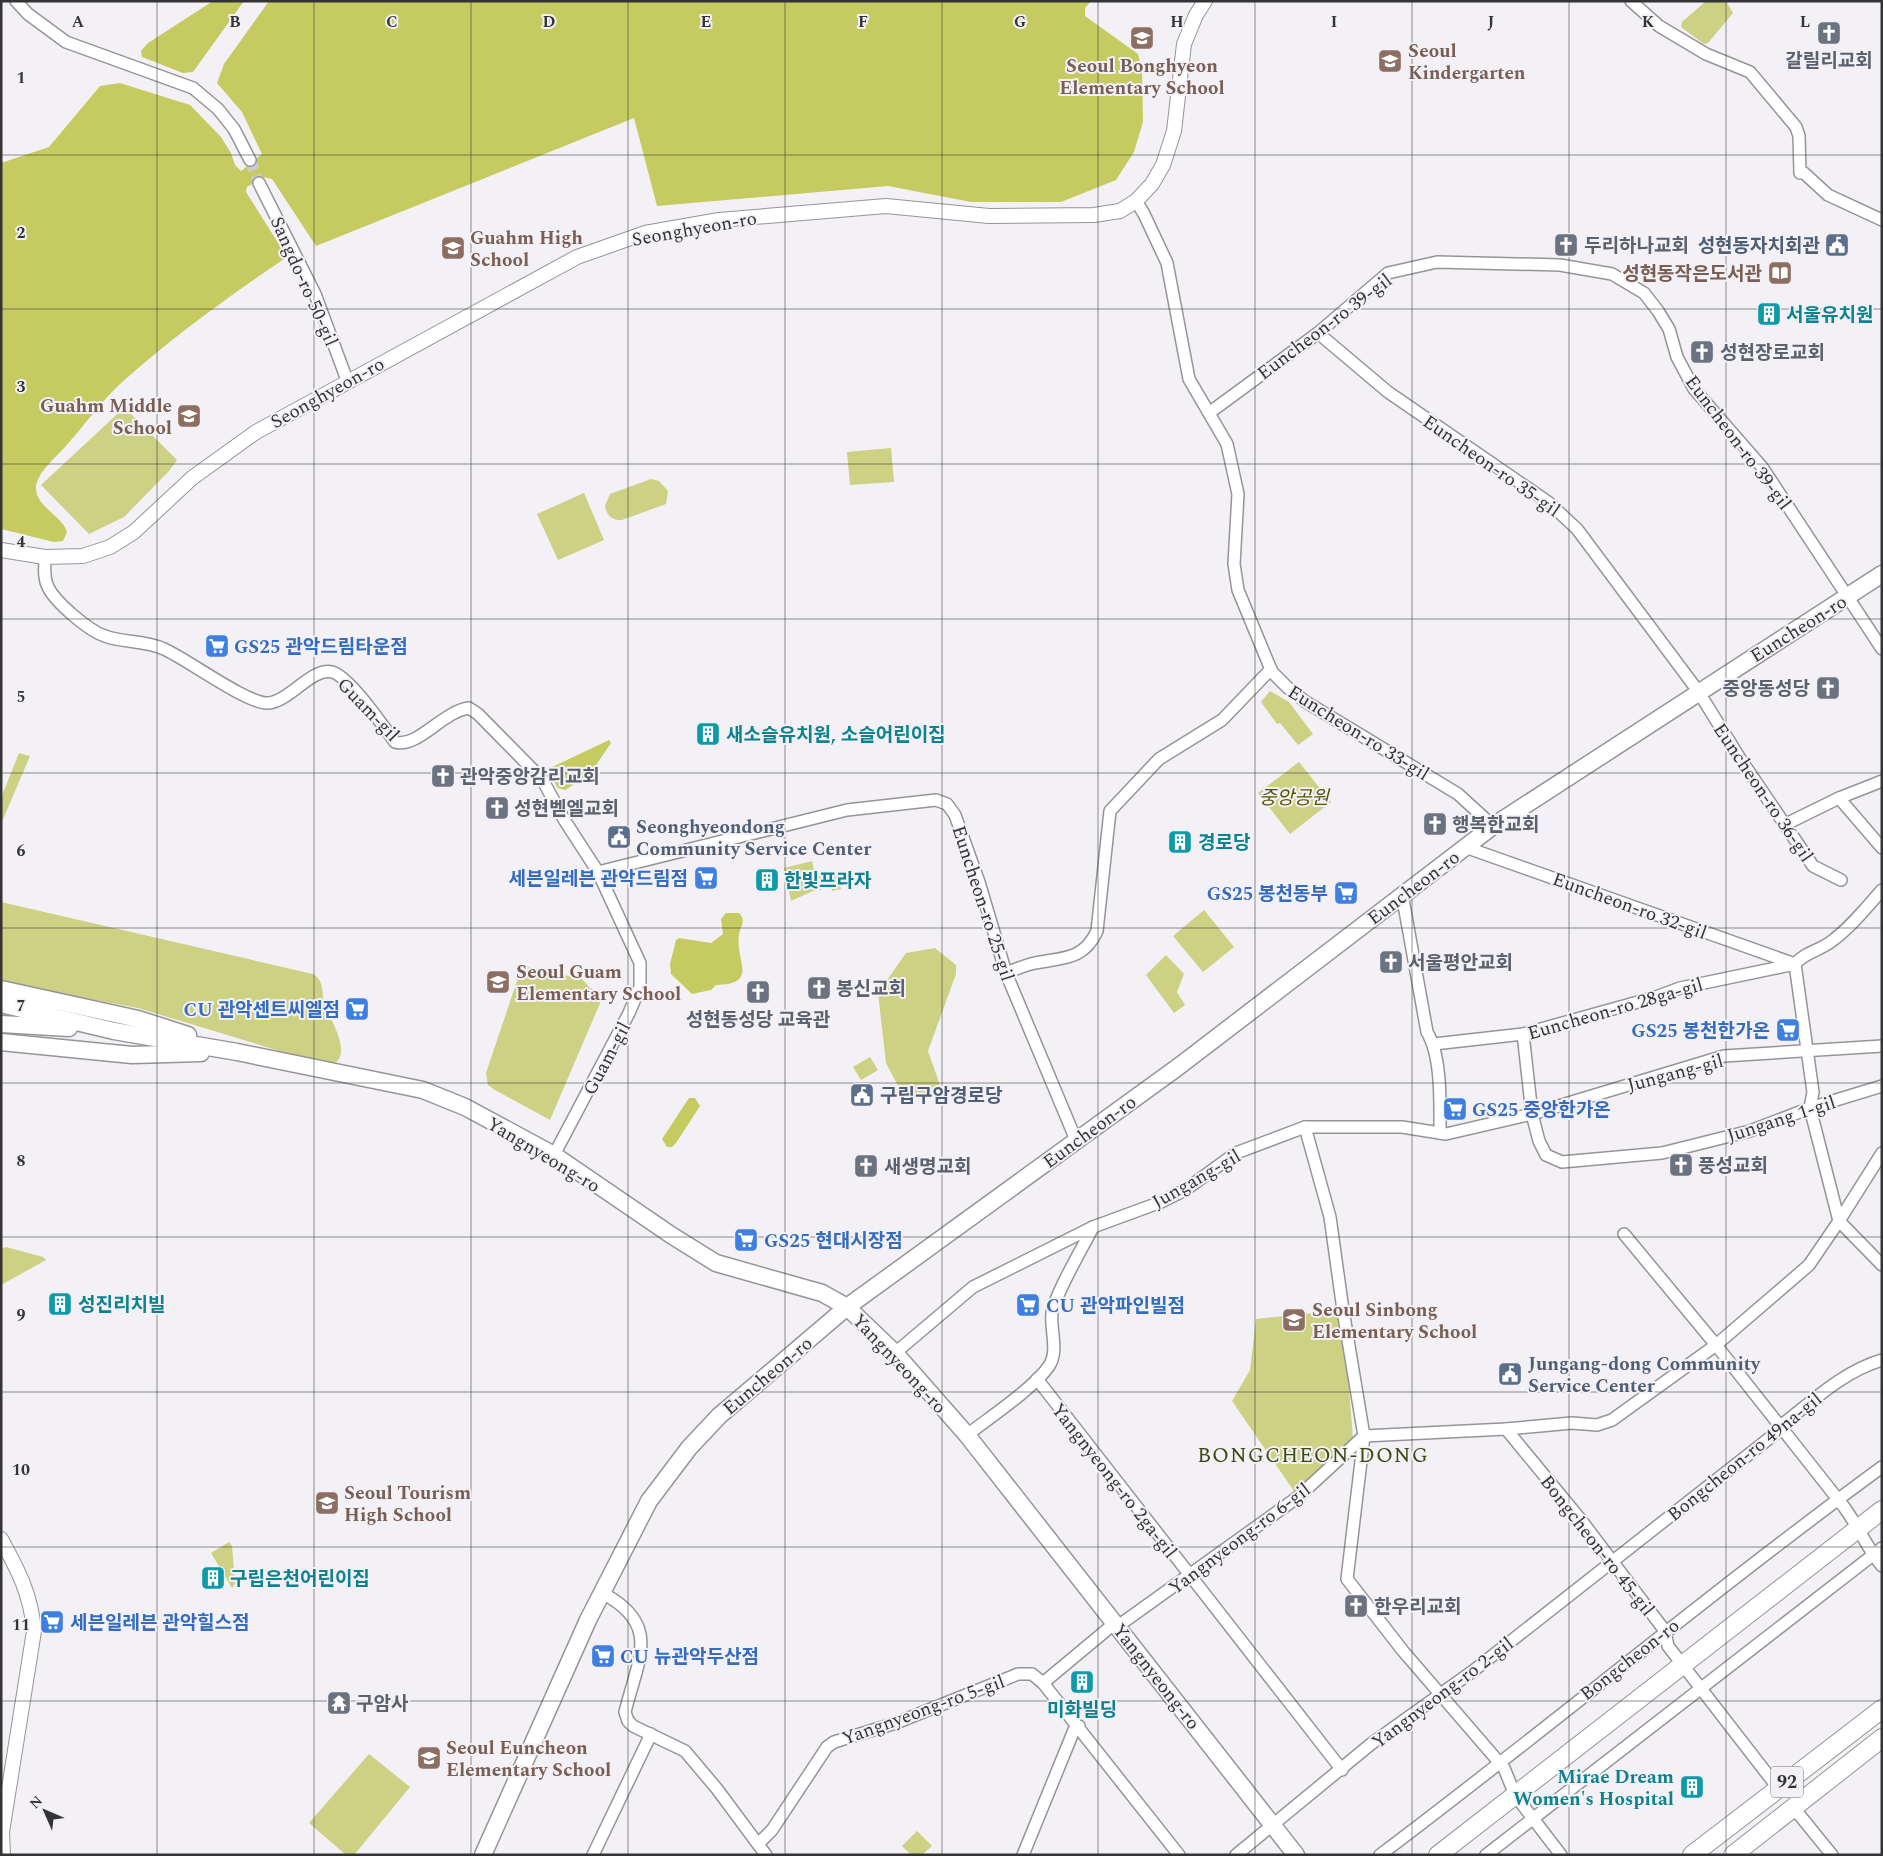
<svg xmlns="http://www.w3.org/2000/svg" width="1883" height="1856" viewBox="0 0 1883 1856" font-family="Spectral,'Noto Sans KR',serif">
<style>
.green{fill:#ccd184}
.forest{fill:#c6cb61}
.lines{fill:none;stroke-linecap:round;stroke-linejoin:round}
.minor-tunnel{stroke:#cdcbcf;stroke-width:11;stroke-dasharray:11 5.5;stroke-linecap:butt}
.minor-casing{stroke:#969497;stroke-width:14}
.tertiary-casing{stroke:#969497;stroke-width:16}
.secondary-casing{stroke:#969497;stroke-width:19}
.primary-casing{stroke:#969497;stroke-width:20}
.minor{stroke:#fff;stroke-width:11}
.tertiary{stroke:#fff;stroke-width:14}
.secondary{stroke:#fff;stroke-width:16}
.primary{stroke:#fff;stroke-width:18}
.grid{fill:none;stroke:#343335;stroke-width:1;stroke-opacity:0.55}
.labels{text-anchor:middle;stroke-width:4;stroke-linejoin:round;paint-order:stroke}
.shield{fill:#f3f1f5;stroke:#6d6c6f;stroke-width:1}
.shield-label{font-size:18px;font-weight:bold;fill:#343335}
.education-label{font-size:19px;font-weight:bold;fill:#785e54;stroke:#f3f1f5;text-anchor:start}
.worship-label{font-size:19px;font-weight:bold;fill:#5b616d;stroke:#f3f1f5;text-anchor:start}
.street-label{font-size:19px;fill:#343335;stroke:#f3f1f5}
.service-label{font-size:19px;font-weight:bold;fill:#4e5e75;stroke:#f3f1f5;text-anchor:start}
.culture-label{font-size:19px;font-weight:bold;fill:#0d838f;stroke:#f3f1f5;text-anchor:start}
.shop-label{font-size:19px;font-weight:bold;fill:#366cbe;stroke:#f3f1f5;text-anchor:start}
.park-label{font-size:19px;font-style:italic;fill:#555602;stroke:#f3f1f5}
.quarter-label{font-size:21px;letter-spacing:1px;fill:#3b4a13;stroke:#f3f1f5}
.grid-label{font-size:16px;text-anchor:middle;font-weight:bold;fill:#343335;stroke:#f3f1f5;stroke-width:4;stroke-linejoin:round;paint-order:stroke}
</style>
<rect width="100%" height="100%" fill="#f3f1f5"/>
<g class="green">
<path d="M1706 1H1726L1733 13 1708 43 1704 44 1681 27 1682 22Z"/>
<path d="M127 405 132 415 177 460 169 471 124 517 89 534 41 485Z"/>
<path d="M891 448 894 482 850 485 847 452Z"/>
<path d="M651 479 659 481 668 491 666 504 622 520C613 521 607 516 605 506L610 494Z"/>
<path d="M584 493 604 540 558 560 537 514Z"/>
<path d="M1270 691 1289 702 1313 734 1298 745 1280 723 1277 724 1261 702Z"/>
<path d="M19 753 30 756 1 824V798Z"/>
<path d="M1299 762 1331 802 1290 834 1258 793Z"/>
<path d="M812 861 815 875 825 873 829 888 813 891 791 901 784 868Z"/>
<path d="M837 873 841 889 832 891 828 875Z"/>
<path d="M1 902 313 974C325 981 321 993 325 1005 330 1020 356 1058 329 1066L138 1008 1 983Z"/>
<path d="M1204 910 1234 947 1203 972 1173 936Z"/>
<path d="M935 948 956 965V974L928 1051 941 1088 906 1101 886 1063 878 993 906 953Z"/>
<path d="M1166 955 1184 974 1177 992 1185 1005 1174 1013 1146 975Z"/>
<path d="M522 966 582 979 590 988 604 994 550 1120 495 1090 488 1085 486 1073Z"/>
<path d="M870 1057 878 1070 861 1080 853 1067Z"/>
<path d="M6 1247 43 1257 46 1260 1 1285V1249Z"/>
<path d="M1343 1310 1353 1439 1298 1497 1232 1401 1250 1370 1256 1319Z"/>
<path d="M229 1542 232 1546 235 1584 232 1588 211 1553Z"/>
<path d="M369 1754 410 1787 354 1855H346L309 1823Z"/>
<path d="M917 1831 932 1846 922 1855H911L902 1846Z"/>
</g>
<g class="forest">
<path d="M213 1H244L193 72 183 73 142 57 141 51 148 43Z"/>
<path d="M269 1H1091L1085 8V16L1138 54 1142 70 1143 122 1134 152 1116 180 1061 202H971L888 186 657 206 634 118 316 246 272 179 263 177 247 187 246 192 287 257C229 296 172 337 120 384 100 403 83 427 65 447 56 457 37 473 36 487 35 507 62 515 67 532L63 541 54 542 1 529V163L49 147 100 86 120 83 190 105 221 137 231 153 235 165 241 171 262 154 242 112 217 83 224 64Z"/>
<path d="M609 740 611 743 590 774 565 790 558 788 548 772 550 768Z"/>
<path d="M726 913H739C747 921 740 927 739 935 735 961 760 984 716 985L711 990 692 994 671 974 670 964 676 940 679 938 711 943 723 934 721 919Z"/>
<path d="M689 1098H695L700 1106 676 1143 672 1147H667L662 1139Z"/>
</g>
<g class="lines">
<path class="minor-tunnel" d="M250 160 259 183"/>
<defs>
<g id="minor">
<path d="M16 1 28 14 66 42 193 88 218 109 234 129 250 160"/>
<path d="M1631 1 1659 26 1706 54 1750 72 1796 127 1799 136 1800 173H1804L1828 195 1882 220"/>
<path d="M259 183 315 294 347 380"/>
<path d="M1136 201 1144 214 1167 263 1189 379 1227 444 1238 494 1234 564 1238 590 1272 672 1288 688 1306 702 1458 794 1493 826"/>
<path d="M1318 333 1388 392 1548 502 1577 529 1698 691 1739 757 1813 866 1841 880"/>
<path d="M1209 413 1318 333 1388 273 1437 262 1560 265 1612 274 1644 293 1658 311 1669 329 1677 357 1694 389 1762 467 1882 649"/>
<path d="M45 557C45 568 43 577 48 587 55 602 89 631 105 636 123 643 146 640 164 649 187 659 247 704 268 703 289 702 312 667 332 672 349 676 383 726 395 742 417 749 443 711 469 708L478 714 542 779 565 821 598 872 640 963V987L629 1013 554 1155"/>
<path d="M1839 798 1882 848"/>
<path d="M1784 825 1839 798 1882 781"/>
<path d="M1465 847 1795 964 1813 1092 1810 1108 1839 1221 1882 1265"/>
<path d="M598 872 847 810 936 800 947 804 955 815 979 882 1006 973 1076 1140"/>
<path d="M1402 894 1427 1032C1442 1057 1440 1104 1440 1133"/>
<path d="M1006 973C1014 970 1023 966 1031 964 1060 957 1083 962 1097 931L1110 811 1159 759 1222 720 1271 669"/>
<path d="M1523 1034 1532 1114 1539 1141 1546 1155 1562 1162 1662 1153 1750 1131 1810 1108 1882 1086"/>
<path d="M1434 1044 1523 1034 1656 997 1680 988 1795 964C1805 952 1819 951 1832 941 1851 927 1866 908 1882 890"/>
<path d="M1305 1127 1330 1217 1343 1310 1364 1436 1347 1579 1403 1651 1504 1768 1515 1795 1561 1855"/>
<path d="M1624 1234 1716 1345 1844 1507C1858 1526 1867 1548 1882 1566"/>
<path d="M895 1353 973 1287 1093 1227 1161 1202 1185 1190 1236 1153 1305 1127H1402L1446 1134 1532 1114 1724 1056 1882 1046"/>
<path d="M1037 1379 1342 1770"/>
<path d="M1506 1429 1581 1520 1665 1631 1668 1646 1778 1788"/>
<path d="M967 1435C989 1418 1034 1388 1049 1366 1059 1351 1050 1330 1052 1313 1055 1294 1083 1247 1093 1227"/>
<path d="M602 1593C662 1624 638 1659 625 1712L628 1721 633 1726 685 1751 717 1789 766 1855"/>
<path d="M1118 1626 1298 1497 1364 1436 1506 1429 1572 1423 1597 1425 1612 1420 1716 1345 1809 1265 1839 1221 1882 1153"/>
<path d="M1043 1683 1179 1855"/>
<path d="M1793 1807 1832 1855"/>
<path d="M758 1844 772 1830 827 1747 834 1742 896 1723 1018 1674H1032L1043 1683 1115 1623"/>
<path d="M593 1855 651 1734"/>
<path d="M1023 1855 1074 1730 1079 1726"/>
<path d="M1236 1855 1371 1744 1473 1671 1781 1429 1783 1424C1814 1400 1844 1371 1882 1360"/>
<path d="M1380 1855C1549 1728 1711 1592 1882 1467"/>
<path d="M1486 1855 1882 1548"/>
</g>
<g id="tertiary">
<path d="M1 550 45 557 83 556 110 547 134 532 192 478 256 432 577 257 645 233 719 220 886 206 989 216 1094 215 1120 211 1136 201 1152 184 1163 165 1174 131 1184 44 1196 15 1205 1"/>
<path d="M1 1539C18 1570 31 1594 34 1631L2 1832 3 1855"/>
</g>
<g id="secondary">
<path d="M1 989 138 1019 188 1035"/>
<path d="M1 1004 114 1031 237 1052 423 1090 465 1107 554 1155 671 1235 716 1263 822 1293 847 1307 895 1353 967 1435 1296 1855"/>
<path d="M1 1024 69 1028"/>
<path d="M1 1042 132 1055 201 1053"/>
<path d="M483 1855 588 1620 649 1501 689 1448 719 1416 847 1307 1178 1067 1493 826 1882 574"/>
</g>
<g id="primary">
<path d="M1438 1855 1882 1510"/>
<path d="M1692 1855 1882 1709"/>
<path d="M1733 1855 1882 1738"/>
</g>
</defs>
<use href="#minor" class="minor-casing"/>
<use href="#tertiary" class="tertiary-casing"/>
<use href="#secondary" class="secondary-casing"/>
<use href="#primary" class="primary-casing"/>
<use href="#minor" class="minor"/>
<use href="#tertiary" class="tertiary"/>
<use href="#secondary" class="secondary"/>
<use href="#primary" class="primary"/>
</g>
<path class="grid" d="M157 1V1855M314 1V1855M471 1V1855M628 1V1855M785 1V1855M942 1V1855M1098 1V1855M1255 1V1855M1412 1V1855M1569 1V1855M1726 1V1855M1 155H1882M1 309H1882M1 464H1882M1 619H1882M1 773H1882M1 928H1882M1 1083H1882M1 1237H1882M1 1392H1882M1 1547H1882M1 1701H1882"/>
<defs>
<symbol id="church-square" viewBox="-11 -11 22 22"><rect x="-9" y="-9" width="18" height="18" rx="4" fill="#6b7280" stroke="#f3f1f5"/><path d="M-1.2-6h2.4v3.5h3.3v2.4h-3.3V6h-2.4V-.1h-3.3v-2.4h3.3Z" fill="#fff"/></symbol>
<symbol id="school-square" viewBox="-11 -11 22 22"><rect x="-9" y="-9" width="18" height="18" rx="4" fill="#8d6e63" stroke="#f3f1f5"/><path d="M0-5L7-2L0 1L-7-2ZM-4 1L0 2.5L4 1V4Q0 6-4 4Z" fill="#fff"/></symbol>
<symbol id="civic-square" viewBox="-11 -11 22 22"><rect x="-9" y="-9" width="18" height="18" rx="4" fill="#5c6f8a" stroke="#f3f1f5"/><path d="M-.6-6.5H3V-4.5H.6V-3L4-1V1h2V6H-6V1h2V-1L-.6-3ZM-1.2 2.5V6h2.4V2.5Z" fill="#fff"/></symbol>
<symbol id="library-square" viewBox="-11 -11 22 22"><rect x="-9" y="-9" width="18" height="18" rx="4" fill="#8d6e63" stroke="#f3f1f5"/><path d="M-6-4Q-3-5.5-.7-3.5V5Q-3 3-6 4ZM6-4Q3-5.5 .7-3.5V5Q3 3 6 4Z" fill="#fff"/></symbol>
<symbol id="building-square" viewBox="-11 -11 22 22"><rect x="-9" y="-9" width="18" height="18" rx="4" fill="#0f9aa8" stroke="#f3f1f5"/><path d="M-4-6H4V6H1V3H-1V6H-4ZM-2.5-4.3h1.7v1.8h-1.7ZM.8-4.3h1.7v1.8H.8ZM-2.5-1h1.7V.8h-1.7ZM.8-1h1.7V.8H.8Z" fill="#fff"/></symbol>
<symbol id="supermarket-square" viewBox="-11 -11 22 22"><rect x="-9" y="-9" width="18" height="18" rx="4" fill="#3f7fe0" stroke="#f3f1f5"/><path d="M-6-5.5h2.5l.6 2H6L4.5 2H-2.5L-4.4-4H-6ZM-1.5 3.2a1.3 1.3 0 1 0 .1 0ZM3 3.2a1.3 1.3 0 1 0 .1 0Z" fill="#fff"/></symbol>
<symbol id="temple-square" viewBox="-11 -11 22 22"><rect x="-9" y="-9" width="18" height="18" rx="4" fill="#6b7280" stroke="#f3f1f5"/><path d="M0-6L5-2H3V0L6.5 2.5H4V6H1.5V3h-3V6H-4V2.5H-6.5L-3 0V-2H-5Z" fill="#fff"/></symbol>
</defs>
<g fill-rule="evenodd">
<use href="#church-square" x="1815" y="19" width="28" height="28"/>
<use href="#school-square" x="1128" y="24" width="28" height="28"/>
<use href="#school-square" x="1376" y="47" width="28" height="28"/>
<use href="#church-square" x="1552" y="231" width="28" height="28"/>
<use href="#civic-square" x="1823" y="231" width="28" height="28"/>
<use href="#school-square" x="439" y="234" width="28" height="28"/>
<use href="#library-square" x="1766" y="259" width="28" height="28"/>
<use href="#building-square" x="1755" y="300" width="28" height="28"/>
<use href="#church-square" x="1688" y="338" width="28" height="28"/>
<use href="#school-square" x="175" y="402" width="28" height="28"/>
<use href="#supermarket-square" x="203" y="632" width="28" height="28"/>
<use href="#church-square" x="1814" y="674" width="28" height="28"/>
<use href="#building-square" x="694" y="720" width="28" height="28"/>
<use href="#church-square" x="429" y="762" width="28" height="28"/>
<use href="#church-square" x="483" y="794" width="28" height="28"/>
<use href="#church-square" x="1421" y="810" width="28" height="28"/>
<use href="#civic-square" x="605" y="823" width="28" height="28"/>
<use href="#building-square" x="1166" y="828" width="28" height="28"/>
<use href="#supermarket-square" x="692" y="864" width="28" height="28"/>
<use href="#building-square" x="753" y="866" width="28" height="28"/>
<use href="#supermarket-square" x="1332" y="879" width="28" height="28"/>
<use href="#church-square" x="1377" y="948" width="28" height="28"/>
<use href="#school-square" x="484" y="968" width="28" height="28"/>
<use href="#church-square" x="805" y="974" width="28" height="28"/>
<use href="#church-square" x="744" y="978" width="28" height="28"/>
<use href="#supermarket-square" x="343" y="995" width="28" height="28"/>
<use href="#supermarket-square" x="1774" y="1016" width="28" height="28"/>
<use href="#civic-square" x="848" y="1081" width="28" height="28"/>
<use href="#supermarket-square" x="1441" y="1095" width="28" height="28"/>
<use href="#church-square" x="1667" y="1151" width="28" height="28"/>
<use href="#church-square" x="852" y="1152" width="28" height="28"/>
<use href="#supermarket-square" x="732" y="1226" width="28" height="28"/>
<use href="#building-square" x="46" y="1290" width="28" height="28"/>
<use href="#supermarket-square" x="1014" y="1291" width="28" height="28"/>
<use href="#school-square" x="1280" y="1306" width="28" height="28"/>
<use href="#civic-square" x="1496" y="1360" width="28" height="28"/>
<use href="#school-square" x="313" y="1489" width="28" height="28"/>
<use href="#building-square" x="199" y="1564" width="28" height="28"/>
<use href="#church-square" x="1342" y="1592" width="28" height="28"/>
<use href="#supermarket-square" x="38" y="1608" width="28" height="28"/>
<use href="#supermarket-square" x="589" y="1642" width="28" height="28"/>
<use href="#building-square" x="1068" y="1668" width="28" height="28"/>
<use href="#temple-square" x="325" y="1689" width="28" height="28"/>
<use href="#school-square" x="415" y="1744" width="28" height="28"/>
<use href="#building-square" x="1678" y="1773" width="28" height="28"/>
</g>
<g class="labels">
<rect class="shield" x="1771" y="1766.5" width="32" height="31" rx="4"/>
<g class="shield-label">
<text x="1787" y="1788">92</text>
</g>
<g class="education-label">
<text x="1408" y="57">Seoul<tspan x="1408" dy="22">Kindergarten</tspan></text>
<text x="1142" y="72" text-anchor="middle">Seoul Bonghyeon<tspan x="1142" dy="22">Elementary School</tspan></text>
<text x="470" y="244">Guahm High<tspan x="470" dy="22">School</tspan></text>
<text x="1762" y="280" text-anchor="end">성현동작은도서관</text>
<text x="172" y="412" text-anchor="end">Guahm Middle<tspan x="172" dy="22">School</tspan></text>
<text x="516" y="978">Seoul Guam<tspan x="516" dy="22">Elementary School</tspan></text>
<text x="1312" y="1316">Seoul Sinbong<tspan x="1312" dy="22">Elementary School</tspan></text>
<text x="344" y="1499">Seoul Tourism<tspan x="344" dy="22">High School</tspan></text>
<text x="446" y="1754">Seoul Euncheon<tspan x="446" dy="22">Elementary School</tspan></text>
</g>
<g class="worship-label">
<text x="1829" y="67" text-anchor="middle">갈릴리교회</text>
<text x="1584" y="252">두리하나교회</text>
<text x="1720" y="359">성현장로교회</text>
<text x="1810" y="695" text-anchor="end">중앙동성당</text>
<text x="460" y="783">관악중앙감리교회</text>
<text x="514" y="815">성현벧엘교회</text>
<text x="1452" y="831">행복한교회</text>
<text x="1408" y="969">서울평안교회</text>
<text x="836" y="995">봉신교회</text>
<text x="758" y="1026" text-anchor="middle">성현동성당 교육관</text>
<text x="1698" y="1172">풍성교회</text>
<text x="884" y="1173">새생명교회</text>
<text x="1374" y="1613">한우리교회</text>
<text x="356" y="1710">구암사</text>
</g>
<g class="street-label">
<text transform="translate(694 228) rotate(-10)" y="7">Seonghyeon-ro</text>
<text transform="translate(305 281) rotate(66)" y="7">Sangdo-ro 50-gil</text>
<text transform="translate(1324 326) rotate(-37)" y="7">Euncheon-ro 39-gil</text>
<text transform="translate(327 392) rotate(-29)" y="7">Seonghyeon-ro</text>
<text transform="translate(1739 442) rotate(53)" y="7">Euncheon-ro 39-gil</text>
<text transform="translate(1492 465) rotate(35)" y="7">Euncheon-ro 35-gil</text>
<text transform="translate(1798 628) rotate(-32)" y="7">Euncheon-ro</text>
<text transform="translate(369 709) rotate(46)" y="7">Guam-gil</text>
<text transform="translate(1359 732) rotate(32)" y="7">Euncheon-ro 33-gil</text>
<text transform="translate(1764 792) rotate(56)" y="7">Euncheon-ro 36-gil</text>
<text transform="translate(1413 887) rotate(-37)" y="7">Euncheon-ro</text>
<text transform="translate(984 903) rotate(72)" y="7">Euncheon-ro 25-gil</text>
<text transform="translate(1630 905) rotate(20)" y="7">Euncheon-ro 32-gil</text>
<text transform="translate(1615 1008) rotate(-16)" y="7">Euncheon-ro 28ga-gil</text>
<text transform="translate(606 1058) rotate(-62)" y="7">Guam-gil</text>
<text transform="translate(1675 1072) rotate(-15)" y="7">Jungang-gil</text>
<text transform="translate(1781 1118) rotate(-18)" y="7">Jungang 1-gil</text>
<text transform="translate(1089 1131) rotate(-36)" y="7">Euncheon-ro</text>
<text transform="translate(544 1154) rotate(31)" y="7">Yangnyeong-ro</text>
<text transform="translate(1196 1178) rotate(-30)" y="7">Jungang-gil</text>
<text transform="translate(900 1363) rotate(47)" y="7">Yangnyeong-ro</text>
<text transform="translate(767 1375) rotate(-40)" y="7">Euncheon-ro</text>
<text transform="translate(1744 1456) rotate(-39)" y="7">Bongcheon-ro 49na-gil</text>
<text transform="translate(1115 1480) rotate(52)" y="7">Yangnyeong-ro 2ga-gil</text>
<text transform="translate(1239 1538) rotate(-37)" y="7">Yangnyeong-ro 6-gil</text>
<text transform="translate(1598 1545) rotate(52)" y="7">Bongcheon-ro 45-gil</text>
<text transform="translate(1629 1659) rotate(-38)" y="7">Bongcheon-ro</text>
<text transform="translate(1157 1676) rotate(52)" y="7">Yangnyeong-ro</text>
<text transform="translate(1442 1692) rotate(-37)" y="7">Yangnyeong-ro 2-gil</text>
<text transform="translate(923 1709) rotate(-20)" y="7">Yangnyeong-ro 5-gil</text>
</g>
<g class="service-label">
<text x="1820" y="252" text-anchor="end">성현동자치회관</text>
<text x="636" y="833">Seonghyeondong<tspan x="636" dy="22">Community Service Center</tspan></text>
<text x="880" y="1102">구립구암경로당</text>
<text x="1528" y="1370">Jungang-dong Community<tspan x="1528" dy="22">Service Center</tspan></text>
</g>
<g class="culture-label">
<text x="1786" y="321">서울유치원</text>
<text x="726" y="741">새소슬유치원, 소슬어린이집</text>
<text x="1198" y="849">경로당</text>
<text x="784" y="887">한빛프라자</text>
<text x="78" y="1311">성진리치빌</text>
<text x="230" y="1585">구립은천어린이집</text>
<text x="1082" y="1716" text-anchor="middle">미화빌딩</text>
<text x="1674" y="1783" text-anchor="end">Mirae Dream<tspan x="1674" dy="22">Women's Hospital</tspan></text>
</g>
<g class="shop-label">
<text x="234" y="653">GS25 관악드림타운점</text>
<text x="688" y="885" text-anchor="end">세븐일레븐 관악드림점</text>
<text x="1328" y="900" text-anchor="end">GS25 봉천동부</text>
<text x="340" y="1016" text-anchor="end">CU 관악센트씨엘점</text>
<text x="1770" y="1037" text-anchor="end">GS25 봉천한가온</text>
<text x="1472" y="1116">GS25 중앙한가온</text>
<text x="764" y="1247">GS25 현대시장점</text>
<text x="1046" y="1312">CU 관악파인빌점</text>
<text x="70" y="1629">세븐일레븐 관악힐스점</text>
<text x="620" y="1663">CU 뉴관악두산점</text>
</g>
<g class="park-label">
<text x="1294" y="804">중앙공원</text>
</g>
<g class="quarter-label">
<text x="1313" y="1462">BONGCHEON-DONG</text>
</g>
</g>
<g class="grid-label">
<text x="78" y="27">A</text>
<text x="235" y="27">B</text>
<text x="392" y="27">C</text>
<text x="549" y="27">D</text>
<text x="706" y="27">E</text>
<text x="863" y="27">F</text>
<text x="1020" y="27">G</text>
<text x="1177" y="27">H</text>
<text x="1334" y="27">I</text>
<text x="1491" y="27">J</text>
<text x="1648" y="27">K</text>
<text x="1805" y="27">L</text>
<text x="21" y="83">1</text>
<text x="21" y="238">2</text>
<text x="21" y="392">3</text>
<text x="21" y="547">4</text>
<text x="21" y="702">5</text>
<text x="21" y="856">6</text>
<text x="21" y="1011">7</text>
<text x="21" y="1166">8</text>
<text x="21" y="1320">9</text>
<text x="21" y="1475">10</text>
<text x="21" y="1630">11</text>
</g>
<rect width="1883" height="1856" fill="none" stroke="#343335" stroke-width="5"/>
<g transform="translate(45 1811) rotate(315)" stroke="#f3f1f5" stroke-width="4" paint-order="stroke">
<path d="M0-4L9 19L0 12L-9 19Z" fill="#343335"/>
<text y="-8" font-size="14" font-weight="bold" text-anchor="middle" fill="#343335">N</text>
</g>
</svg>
